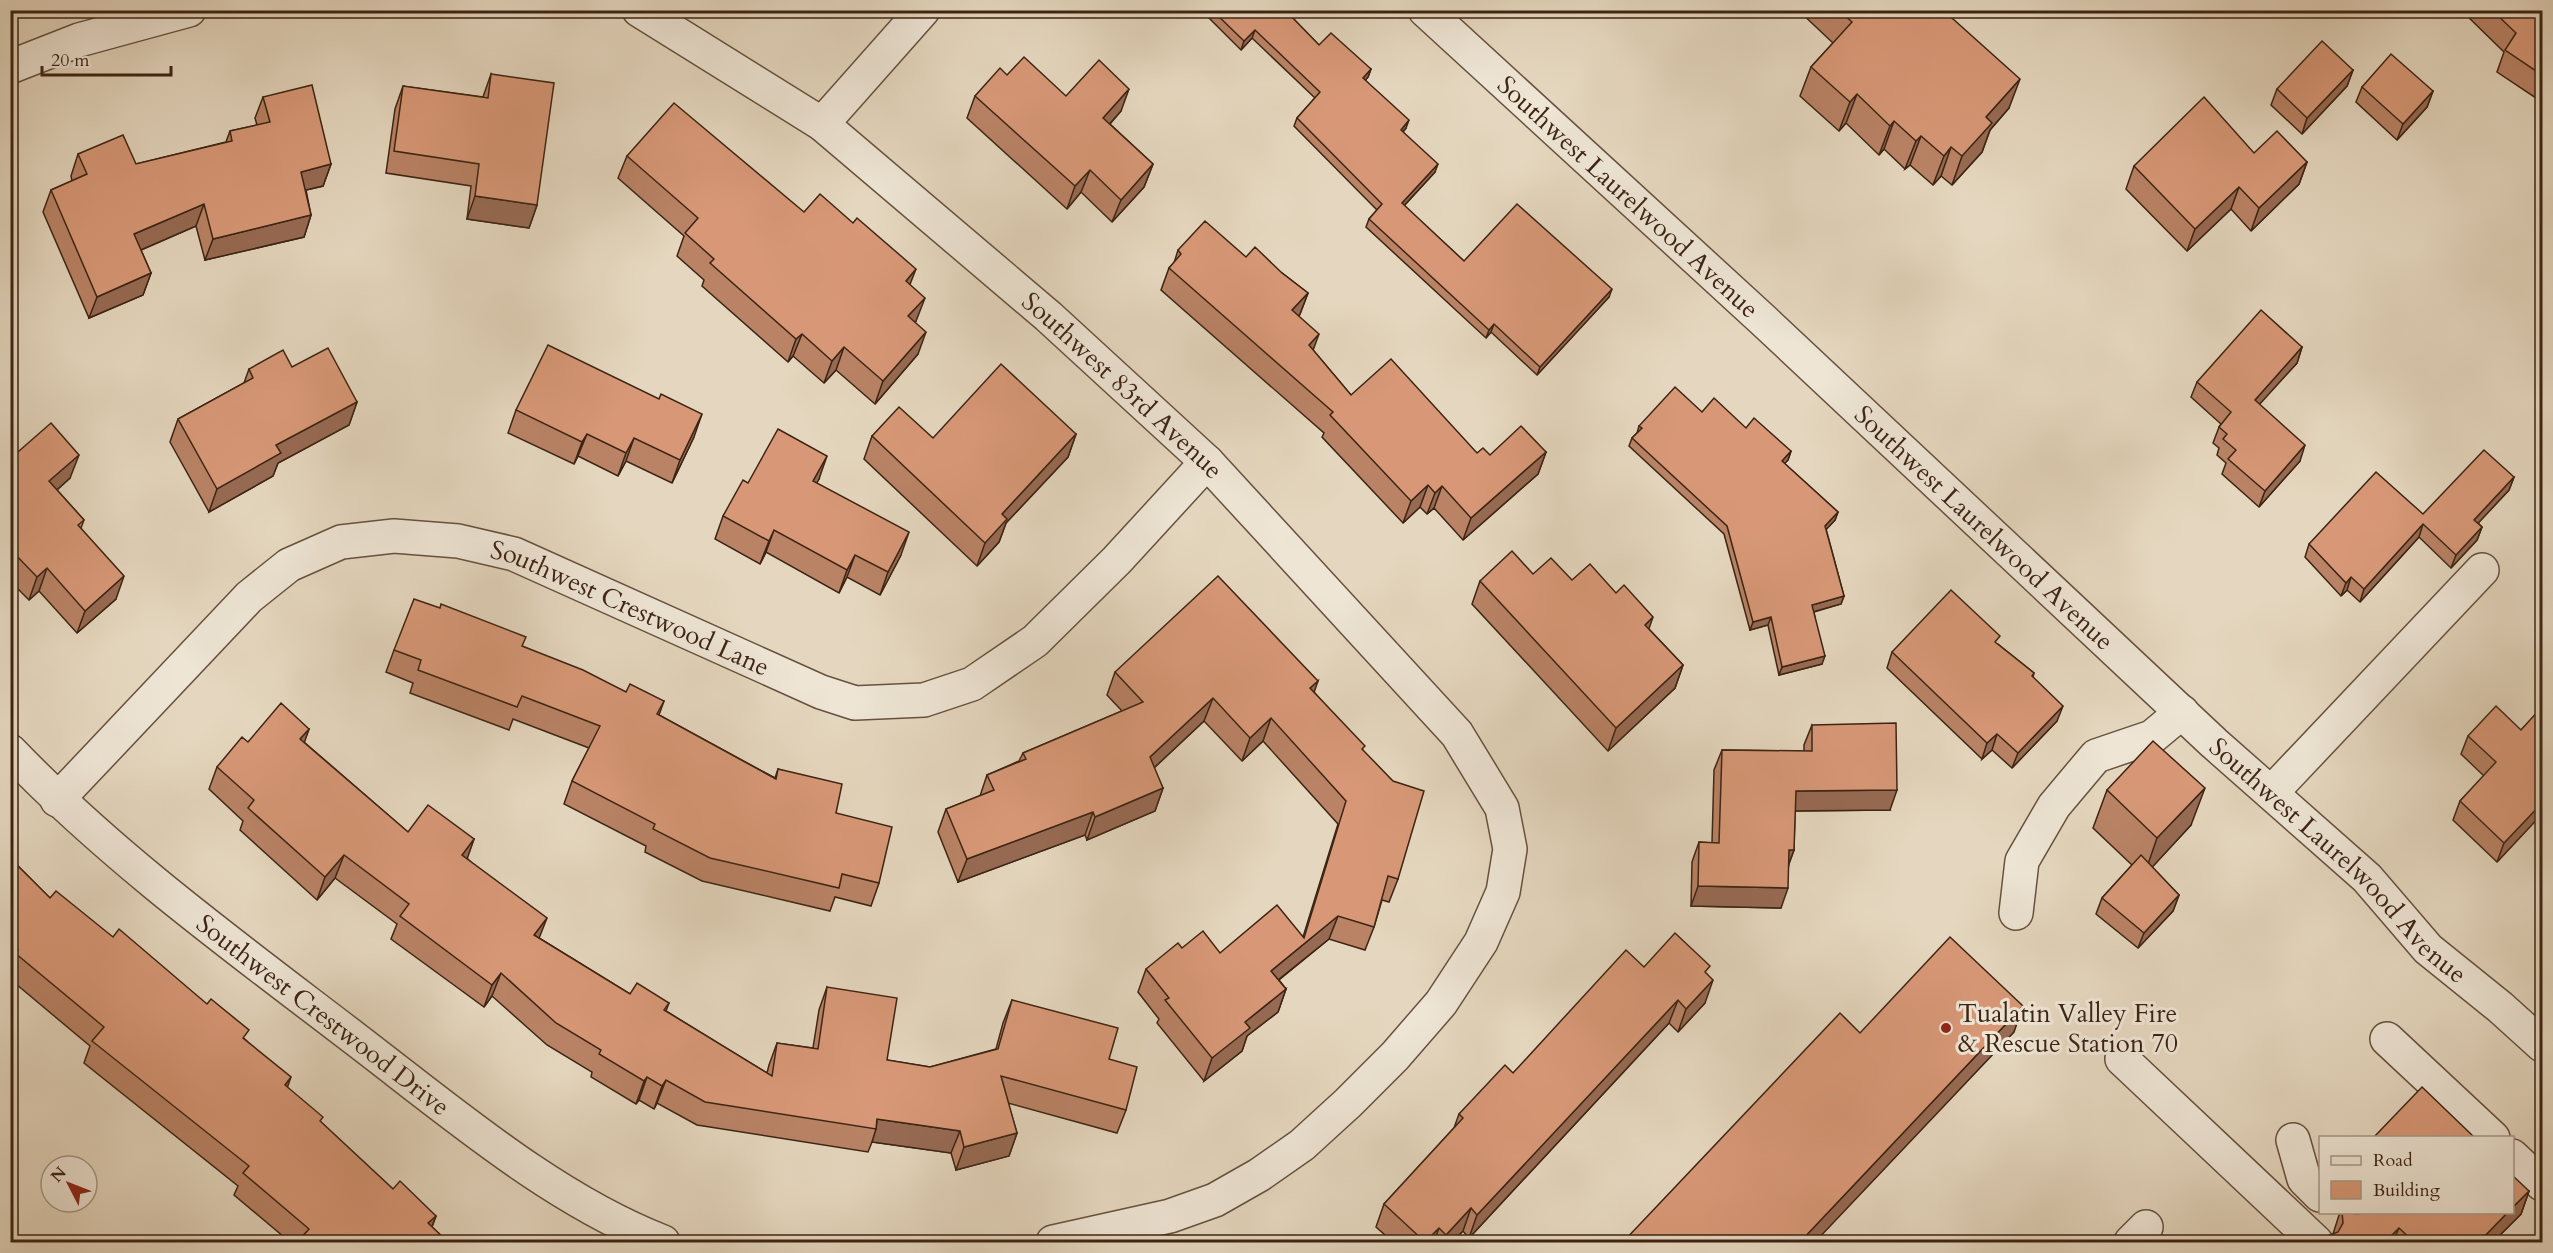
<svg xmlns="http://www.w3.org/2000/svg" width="2553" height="1253" viewBox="0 0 2553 1253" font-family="Cardo,serif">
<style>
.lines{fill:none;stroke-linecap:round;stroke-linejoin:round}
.minor-casing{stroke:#66513e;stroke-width:36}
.minor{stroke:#eee5d5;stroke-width:33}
.wall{fill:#ba8366;stroke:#3c2413;stroke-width:1.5}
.shaded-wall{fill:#976a53;stroke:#3c2413;stroke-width:1.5}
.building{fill:#d89877;stroke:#3c2413;stroke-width:1.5}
.poi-dot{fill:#8f2418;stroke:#eee5d5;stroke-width:2}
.labels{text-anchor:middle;stroke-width:6;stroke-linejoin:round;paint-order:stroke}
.street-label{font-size:26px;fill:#3c2413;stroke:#eee5d5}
.poi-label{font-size:26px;fill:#3c2413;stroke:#eee5d5;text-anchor:start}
</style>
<rect width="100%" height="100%" fill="#e5d7bf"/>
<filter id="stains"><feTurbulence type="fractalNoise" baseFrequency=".00333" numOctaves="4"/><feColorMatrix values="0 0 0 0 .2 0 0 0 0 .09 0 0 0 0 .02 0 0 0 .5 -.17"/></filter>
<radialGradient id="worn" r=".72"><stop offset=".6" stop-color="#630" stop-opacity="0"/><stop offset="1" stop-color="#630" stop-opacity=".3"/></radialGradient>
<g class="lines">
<defs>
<g id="minor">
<path id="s1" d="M639 10 822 124 1048 316 1207 462 1457 734 1502 808 1510 849 1503 892 1481 942 1441 1003 1395 1056 1348 1103 1302 1145 1259 1175 1215 1200 1170 1216 1053 1242"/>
<path id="s2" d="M1425 10 1763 320 2214 743 2367 878 2428 949 2500 1007 2542 1045"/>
<path d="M10 67 79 40 189 10"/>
<path d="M822 124 923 10"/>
<path id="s3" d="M10 751C115 860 238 949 358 1041 451 1112 554 1200 663 1242"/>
<path d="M2271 793 2482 570"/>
<path id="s4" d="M57 800 249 597 289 565 341 542 394 536 458 541 514 554 821 692 855 703 924 700 972 684 1035 641 1117 560 1207 462"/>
<path d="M2016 913 2022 861 2054 806 2096 756 2152 737 2182 712"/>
<path d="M2387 1039 2493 1138"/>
<path d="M2122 1059 2316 1242"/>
<path d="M2293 1140 2304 1179 2320 1195"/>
<path d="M2512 1156 2542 1184"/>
<path d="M2131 1242 2146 1227"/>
</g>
</defs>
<use href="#minor" class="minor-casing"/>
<use href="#minor" class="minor"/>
</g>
<g class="wall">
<path d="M1201 10H1285L1319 45 1371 69 1368 77 1365 80 1406 128 1403 132 1435 172 1404 206 1464 261 1609 297 1537 375 1491 332 1486 338 1366 227 1369 219 1377 210 1294 126 1297 118 1315 98 1252 38 1241 50Z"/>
<path d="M1798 10H1951L1947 14 2009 108 1990 130 1982 152 1952 185 1941 176 1933 185 1910 165 1905 169 1884 149 1879 155 1846 123 1839 131 1800 96 1811 67 1833 43Z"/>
<path d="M2461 10H2542V102L2497 72 2504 52Z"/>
<path d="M2353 70 2347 86 2302 134 2271 105 2277 89Z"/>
<path d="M491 74 537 205 529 228 467 219 471 186 386 173 395 109 403 86 483 97Z"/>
<path d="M1007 75 1066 96 1121 111 1110 124 1153 164 1144 187 1112 222 1081 192 1067 209 967 118 975 96Z"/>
<path d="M2362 87 2433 91 2427 107 2397 140 2356 102Z"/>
<path d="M263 97 331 164 323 186 306 190 311 215 304 237 205 260 196 226 141 250 151 273 143 295 89 318 43 212 51 190 72 181 71 176 78 154 136 164 226 142 230 131 257 125 255 118Z"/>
<path d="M2254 153 2307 162 2299 184 2251 231 2231 209 2187 251 2126 189 2134 166Z"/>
<path d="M627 156 804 212 910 285 916 321 915 322 918 354 875 404 836 370 824 383 793 356 788 362 702 286 704 280 677 256 684 236 618 178Z"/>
<path d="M1178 250 1246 257 1282 273 1308 293 1300 314 1299 316 1313 350 1351 395 1477 453 1490 455 1546 452 1538 474 1463 540 1434 508 1427 514 1420 507 1403 523 1322 437 1324 433 1161 290 1169 268 1174 263Z"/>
<path d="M2302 347 2297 363 2259 404 2300 461 2259 507 2222 474 2226 463 2217 455 2219 448 2213 443 2219 427 2221 424 2191 397 2197 382Z"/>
<path d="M292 367 357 402 349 425 278 463 273 476 209 512 170 442 178 419 244 383 249 369Z"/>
<path d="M659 399 694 437 672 483 626 461 618 476 578 456 574 464 508 433 516 410Z"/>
<path d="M1702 412 1746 428 1791 451 1788 460 1784 463 1838 512 1835 520 1826 529 1844 596 1841 604 1814 612 1822 664 1779 675 1768 625 1750 630 1724 534 1629 446 1632 438 1637 433 1639 426Z"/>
<path d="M1076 434 1068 457 1006 523 999 542 977 566 864 459 872 436 933 438Z"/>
<path d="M10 457 70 478 57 490 84 520 81 528 116 599 77 633 39 591 29 600 10 581Z"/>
<path d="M2514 477 2509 490 2478 523 2482 527 2477 540 2451 568 2419 537 2360 602 2347 590 2341 596 2305 557 2309 544 2423 514Z"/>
<path d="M819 479 816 483 901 555 880 595 847 577 839 593 766 552 760 564 715 539 723 516 748 483Z"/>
<path d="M1533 574 1572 580 1649 629 1683 665 1675 688 1608 751 1472 604 1480 581Z"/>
<path d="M1998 644 2034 673 2033 677 2057 721 2012 768 1992 750 1982 759 1887 668 1892 652Z"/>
<path d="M522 646 626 692 664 701 659 715 775 778 778 769 836 813 879 883 871 906 835 897 830 911 702 881 645 852 646 846 564 804 572 781 589 748 513 719 509 730 410 693 413 683 386 672 394 650Z"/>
<path d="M1115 672 1314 692 1363 750 1398 879 1389 902 1382 900 1374 927 1365 950 1329 939 1279 980 1286 989 1278 1012 1247 1036 1242 1051 1204 1081 1157 1023 1159 1019 1138 992 1146 969 1182 948 1220 953 1303 937 1338 824 1263 741 1242 761 1204 721 1154 768 1163 788 1155 811 1087 840 1085 835 958 882 938 832 946 809 980 796 987 775 1019 761 1023 753 1122 711 1107 695Z"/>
<path d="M2542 707V814L2497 862 2453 820 2460 801 2484 776 2461 754 2468 736 2521 730Z"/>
<path d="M1812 725 1890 810 1795 811 1794 850 1789 864 1781 908 1691 906 1692 862 1699 842 1712 843 1714 770 1722 750 1804 751V745Z"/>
<path d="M309 729 304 742 408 832 474 839 467 858 539 938 630 994 669 1003 666 1011 767 1073 769 1065 777 1043 813 1048 819 1010 827 987 887 1060 930 1067 996 1049 1003 1023 1012 1000 1109 1059 1126 1110 1117 1133 1008 1103 1017 1133 1009 1156 956 1170 951 1153 872 1142 868 1152 697 1125 657 1103 654 1109 639 1100 636 1104 591 1077 592 1072 547 1045 492 996 484 1007 391 939 397 924 335 878 317 900 240 830 243 821 209 789 217 767Z"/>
<path d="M2107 790 2191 825 2152 867 2179 895 2173 911 2138 948 2096 914 2102 898 2132 865 2093 828Z"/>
<path d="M10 858 50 898 113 937 246 1040 287 1087 321 1122 393 1189 436 1216 432 1227 448 1242H290L234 1195 238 1186 84 1063 90 1046 10 979Z"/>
<path d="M1644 967 1707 974 1705 1003 1678 1032 1669 1023 1469 1238 1463 1231 1452 1242H1393L1376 1227 1384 1204 1454 1128 1459 1114 1513 1073Z"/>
<path d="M2529 1191 2521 1214 2493 1242H2323L2325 1237 2333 1234 2340 1212 2358 1214Z"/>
</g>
<g class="shaded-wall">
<path d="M1937 10H1951L1928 35Z"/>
<path d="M1255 30 1252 38 1241 50 1244 41Z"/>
<path d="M1371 69 1368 77 1360 86 1363 78Z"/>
<path d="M2353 70 2347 86 2302 134 2307 118Z"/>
<path d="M2020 79 2009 108 1990 130 1982 152 1952 185 1962 156 1986 117Z"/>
<path d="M1129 89 1121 111 1095 140 1103 118Z"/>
<path d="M2433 91 2427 107 2397 140 2403 124Z"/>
<path d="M1857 94 1846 123 1839 131 1850 102Z"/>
<path d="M1409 120 1406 128 1398 138 1401 130Z"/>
<path d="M1894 121 1884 149 1879 155 1890 126Z"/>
<path d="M1921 136 1910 165 1905 169 1916 141Z"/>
<path d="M1951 147 1941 176 1933 185 1944 156Z"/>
<path d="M2307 162 2299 184 2251 231 2259 208Z"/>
<path d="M331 164 323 186 293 193 301 172Z"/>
<path d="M1153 164 1144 187 1112 222 1121 200Z"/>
<path d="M1438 164 1435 172 1399 211 1402 203Z"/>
<path d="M1090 170 1081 192 1067 209 1075 186Z"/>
<path d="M2239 187 2231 209 2187 251 2195 229Z"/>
<path d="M475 196 537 205 529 228 467 219Z"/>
<path d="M204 204 196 226 127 256 134 234Z"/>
<path d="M311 215 304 237 205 260 213 239Z"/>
<path d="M916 269 907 292 906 281Z"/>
<path d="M151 273 143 295 89 318 97 297Z"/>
<path d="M1612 289 1609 297 1537 375 1540 367Z"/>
<path d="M1308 293 1300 314 1285 332 1292 310Z"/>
<path d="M925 298 916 321 900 339 908 316Z"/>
<path d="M1494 324 1491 332 1486 338 1489 330Z"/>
<path d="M926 332 918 354 875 404 883 381Z"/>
<path d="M802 334 793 356 788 362 796 339Z"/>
<path d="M1319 334 1311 356 1309 345Z"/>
<path d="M844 347 836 370 824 383 832 361Z"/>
<path d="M2302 347 2297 363 2249 416 2255 400Z"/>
<path d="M357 402 349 425 278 463 273 476 209 512 217 489 276 445Z"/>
<path d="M702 414 694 437 672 483 680 460Z"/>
<path d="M587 434 578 456 574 464 582 442Z"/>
<path d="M1076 434 1068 457 1006 523 999 542 977 566 985 543 1002 514Z"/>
<path d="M634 438 626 461 618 476 626 453Z"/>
<path d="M2305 445 2300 461 2259 507 2265 491Z"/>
<path d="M1791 451 1788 460 1779 469 1782 461Z"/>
<path d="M1546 452 1538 474 1463 540 1471 518Z"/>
<path d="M79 455 70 478 41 504 49 481Z"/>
<path d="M827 456 819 479 805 504 813 481Z"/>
<path d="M2514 477 2509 490 2469 533 2474 520Z"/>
<path d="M1428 485 1420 507 1403 523 1411 501Z"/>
<path d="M1442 486 1434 508 1427 514 1435 493Z"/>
<path d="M1838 512 1835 520 1822 534 1825 526Z"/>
<path d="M2423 524 2419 537 2360 602 2364 589Z"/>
<path d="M2482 527 2477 540 2451 568 2456 555Z"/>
<path d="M774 530 766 552 760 564 769 541Z"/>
<path d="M909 532 901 555 880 595 888 572Z"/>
<path d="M855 555 847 577 839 593 847 570Z"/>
<path d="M47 568 39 591 29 600 37 577Z"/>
<path d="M124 576 116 599 77 633 85 611Z"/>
<path d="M2351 577 2347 590 2341 596 2346 583Z"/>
<path d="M1844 596 1841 604 1809 613 1812 605Z"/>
<path d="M1653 617 1645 640V625Z"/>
<path d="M1771 617 1768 625 1750 630 1753 622Z"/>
<path d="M1825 656 1822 664 1779 675 1782 667Z"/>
<path d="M1683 665 1675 688 1608 751 1616 728Z"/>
<path d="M1318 681 1310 704V688Z"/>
<path d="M1213 698 1204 721 1141 780 1150 757Z"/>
<path d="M2063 706 2057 721 2012 768 2018 753Z"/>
<path d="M1271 718 1263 741 1242 761 1250 738Z"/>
<path d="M309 729 301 752 300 739Z"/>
<path d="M1997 734 1992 750 1982 759 1987 743Z"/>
<path d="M1163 788 1155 811 1087 840 1095 817Z"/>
<path d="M2205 788 2191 825 2144 876 2157 838Z"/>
<path d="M1897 790 1890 810 1789 811 1796 791Z"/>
<path d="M2542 803V814L2497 862 2504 843Z"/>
<path d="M1093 812 1085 835 958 882 967 859Z"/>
<path d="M474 839 466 862 462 855Z"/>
<path d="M1789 850H1794L1786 871Z"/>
<path d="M344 855 335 878 317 900 325 877Z"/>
<path d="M1698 886 1788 888 1781 908 1691 906Z"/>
<path d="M2179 895 2173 911 2138 948 2144 933Z"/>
<path d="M1338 916 1329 939 1262 993 1271 971Z"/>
<path d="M547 918 538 941 534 935Z"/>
<path d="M501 973 492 996 484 1007 492 985Z"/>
<path d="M1713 980 1705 1003 1678 1032 1686 1009Z"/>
<path d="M1286 989 1278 1012 1247 1036 1242 1051 1204 1081 1212 1058 1245 1022Z"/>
<path d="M1678 1000 1669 1023 1469 1238 1477 1215Z"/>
<path d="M2023 1006 2014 1032 1815 1242H1800Z"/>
<path d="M291 1077 283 1100 285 1085Z"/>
<path d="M647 1077 639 1100 636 1104 644 1081Z"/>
<path d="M666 1080 657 1103 654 1109 662 1086Z"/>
<path d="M877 1119 960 1131 951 1153 872 1142 876 1129Z"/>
<path d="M1017 1133 1009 1156 956 1170 964 1147Z"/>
<path d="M2529 1191 2521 1214 2493 1242H2479L2508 1212H2512V1208Z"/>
<path d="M1471 1208 1463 1231 1452 1242H1443L1446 1235Z"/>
<path d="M436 1216 427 1239 428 1223Z"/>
<path d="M1439 1228 1434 1242H1425Z"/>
<path d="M2399 1228 2393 1242H2385Z"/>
</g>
<g class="building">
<path d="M1212 10H1285L1319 45 1331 33 1371 69 1363 78 1409 120 1401 130 1438 164 1402 203 1464 261 1517 204 1612 289 1540 367 1494 324 1489 330 1369 219 1382 204 1297 118 1320 92 1255 30 1244 41Z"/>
<path d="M1839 10H1943L2020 79 1986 117 1992 123 1962 156 1951 147 1944 156 1921 136 1916 141 1894 121 1890 126 1857 94 1850 102 1811 67 1852 22Z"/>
<path d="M2492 10H2542V75L2505 50 2516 33Z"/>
<path d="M2322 41 2353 70 2307 118 2277 89Z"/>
<path d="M2391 54 2433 91 2403 124 2362 87Z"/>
<path d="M1024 57 1066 96 1099 60 1129 89 1103 118 1153 164 1121 200 1090 170 1075 186 975 96 1000 68 1007 75Z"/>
<path d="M491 74 554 83 537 205 475 196 479 164 394 151 403 86 488 98Z"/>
<path d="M312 85 331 164 301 172 311 215 213 239 204 204 134 234 151 273 97 297 51 190 87 174 78 154 123 135 136 164 232 141 230 131 270 122 263 97Z"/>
<path d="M2204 97 2254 153 2277 131 2307 162 2259 208 2239 187 2195 229 2134 166Z"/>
<path d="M674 103 804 212 820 194 853 223 857 218 916 269 906 281 925 298 908 316 926 332 883 381 844 347 832 361 802 334 796 339 710 263 714 259 685 233 698 218 627 156Z"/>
<path d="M1205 221 1246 257 1255 247 1282 273 1308 293 1292 310 1319 334 1309 345 1351 395 1391 359 1477 453 1483 448 1490 455 1521 426 1546 452 1471 518 1442 486 1435 493 1428 485 1411 501 1330 415 1333 412 1169 268 1181 254 1178 250Z"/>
<path d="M2261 310 2302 347 2255 400 2305 445 2265 491 2228 459 2236 450 2223 439 2227 434 2219 427 2231 412 2197 382Z"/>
<path d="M548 345 659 399 661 394 702 414 680 460 634 438 626 453 587 434 582 442 516 410Z"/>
<path d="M328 348 357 402 276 445 281 453 217 489 178 419 253 378 249 369 283 350 292 367Z"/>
<path d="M1001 364 1076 434 1002 514 1007 519 985 543 872 436 899 407 933 438Z"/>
<path d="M1675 387 1702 412 1714 398 1746 428 1754 418 1791 451 1782 461 1838 512 1825 526 1844 596 1812 605 1825 656 1782 667 1771 617 1753 622 1727 526 1632 438 1642 428 1639 426Z"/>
<path d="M51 423 79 455 49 481 84 520 78 525 124 576 85 611 47 568 37 577 10 549V457L11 458Z"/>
<path d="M778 429 827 456 813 481 909 532 888 572 855 555 847 570 774 530 769 541 723 516 743 480 748 483Z"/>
<path d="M2484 450 2514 477 2474 520 2482 527 2456 555 2423 524 2364 589 2351 577 2346 583 2309 544 2376 472 2423 514Z"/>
<path d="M1512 551 1533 574 1551 558 1572 580 1590 564 1616 593 1624 585 1653 617 1645 625 1683 665 1616 728 1480 581Z"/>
<path d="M1218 576 1318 681 1310 688 1365 746 1362 749 1393 781 1424 791 1398 879 1388 876 1374 927 1338 916 1271 971 1286 989 1245 1022 1250 1028 1212 1058 1165 1000 1169 998 1146 969 1178 943 1182 948 1203 931 1220 953 1277 905 1304 938 1346 801 1271 718 1250 738 1213 698 1150 757 1163 788 1095 817 1093 812 967 859 946 809 994 790 987 775 1026 759 1023 753 1143 702 1115 672Z"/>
<path d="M1951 590 2000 636 1995 642 2034 673 2032 676 2063 706 2018 753 1997 734 1987 743 1892 652Z"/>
<path d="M414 599 440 608 441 604 526 637 522 646 583 670 626 692 630 684 664 701 657 714 776 779 778 769 842 784 836 813 892 827 879 883 842 874 839 888 710 858 653 829 655 824 572 781 600 726 522 696 517 707 418 670 421 660 394 650Z"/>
<path d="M281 703 309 729 300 739 408 832 428 805 474 839 462 855 547 918 534 935 630 994 637 983 669 1003 664 1010 772 1076 777 1043 818 1049 827 987 897 998 887 1060 930 1067 998 1049 1012 1000 1118 1028 1109 1059 1137 1067 1126 1110 1001 1076 1017 1133 964 1147 960 1131 877 1119 876 1129 705 1102 666 1080 662 1086 647 1077 644 1081 599 1054 601 1050 556 1023 501 973 492 985 400 916 409 904 344 855 325 877 248 808 254 800 217 767 242 737 248 742Z"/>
<path d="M2496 706 2521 730 2542 707V803L2504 843 2460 801 2496 762 2468 736Z"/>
<path d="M1896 723 1897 790 1796 791 1794 850H1789L1788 888 1698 886 1699 842 1719 843 1722 750 1812 751V725Z"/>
<path d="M2153 741 2205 788 2157 838 2107 790Z"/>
<path d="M2141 855 2179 895 2144 933 2102 898Z"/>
<path d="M10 858 50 898 56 891 113 937 119 929 207 1004 211 999 249 1030 243 1038 291 1077 285 1085 323 1117 320 1121 393 1189 400 1181 436 1216 428 1223 448 1242H304L300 1239 309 1229 243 1173 249 1166 92 1041 104 1027 15 953 18 950 10 942Z"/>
<path d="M1675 933 1710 966 1705 972 1713 980 1686 1009 1678 1000 1477 1215 1471 1208 1446 1235 1439 1228 1425 1242 1384 1204 1463 1118 1459 1114 1505 1065 1513 1073 1626 950 1644 967Z"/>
<path d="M1950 937 2023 1006 1800 1242H1623L1840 1013 1860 1033Z"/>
<path d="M2422 1087 2474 1137H2374Z"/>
<path d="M2512 1175 2529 1191 2512 1208Z"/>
<path d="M2342 1212 2358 1214 2362 1212H2508L2479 1242H2414L2399 1228 2385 1242H2331L2325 1237 2338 1232 2343 1223Z"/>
</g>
<circle class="poi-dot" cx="1946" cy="1028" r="6"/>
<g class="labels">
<g class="street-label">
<text dy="9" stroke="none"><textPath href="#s2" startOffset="276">Southwest Laurelwood Avenue</textPath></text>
<text dy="9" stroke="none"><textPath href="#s1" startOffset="614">Southwest 83rd Avenue</textPath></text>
<text dy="9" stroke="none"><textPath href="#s2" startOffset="762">Southwest Laurelwood Avenue</textPath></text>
<text dy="9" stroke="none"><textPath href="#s4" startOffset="690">Southwest Crestwood Lane</textPath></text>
<text dy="9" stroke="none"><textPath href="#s2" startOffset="1248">Southwest Laurelwood Avenue</textPath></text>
<text dy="9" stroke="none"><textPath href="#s3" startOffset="410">Southwest Crestwood Drive</textPath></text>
</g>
<g class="poi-label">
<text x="1958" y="1022">Tualatin Valley Fire<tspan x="1958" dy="30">&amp; Rescue Station 70</tspan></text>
</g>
</g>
<rect width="2553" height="1253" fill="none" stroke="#e5d7bf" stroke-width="36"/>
<rect x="12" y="12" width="2529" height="1229" fill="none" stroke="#3c2413" stroke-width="3"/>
<rect x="18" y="18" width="2517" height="1217" fill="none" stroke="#3c2413" stroke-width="1.5"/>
<rect x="2319" y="1136" width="195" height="78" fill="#eee5d5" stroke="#a79887" stroke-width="1.5"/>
<rect x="2331" y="1156" width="30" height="9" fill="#eee5d5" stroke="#a79887" stroke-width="1.5"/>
<text x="2373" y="1166" font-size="18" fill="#3c2413">Road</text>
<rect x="2331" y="1181" width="30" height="18" fill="#d89877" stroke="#a79887" stroke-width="1.5"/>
<text x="2373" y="1196" font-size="18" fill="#3c2413">Building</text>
<g transform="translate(69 1184) rotate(312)"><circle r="28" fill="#eee5d5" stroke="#a79887" stroke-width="1.5"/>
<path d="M0-4.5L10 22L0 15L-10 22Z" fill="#8f2418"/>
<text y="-9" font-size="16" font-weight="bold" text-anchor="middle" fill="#3c2413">N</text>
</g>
<path d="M42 66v9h129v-9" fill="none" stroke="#3c2413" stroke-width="3"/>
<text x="51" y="66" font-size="18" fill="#3c2413" stroke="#eee5d5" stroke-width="4.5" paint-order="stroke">20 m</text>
<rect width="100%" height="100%" filter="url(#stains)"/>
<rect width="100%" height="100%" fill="url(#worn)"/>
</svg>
